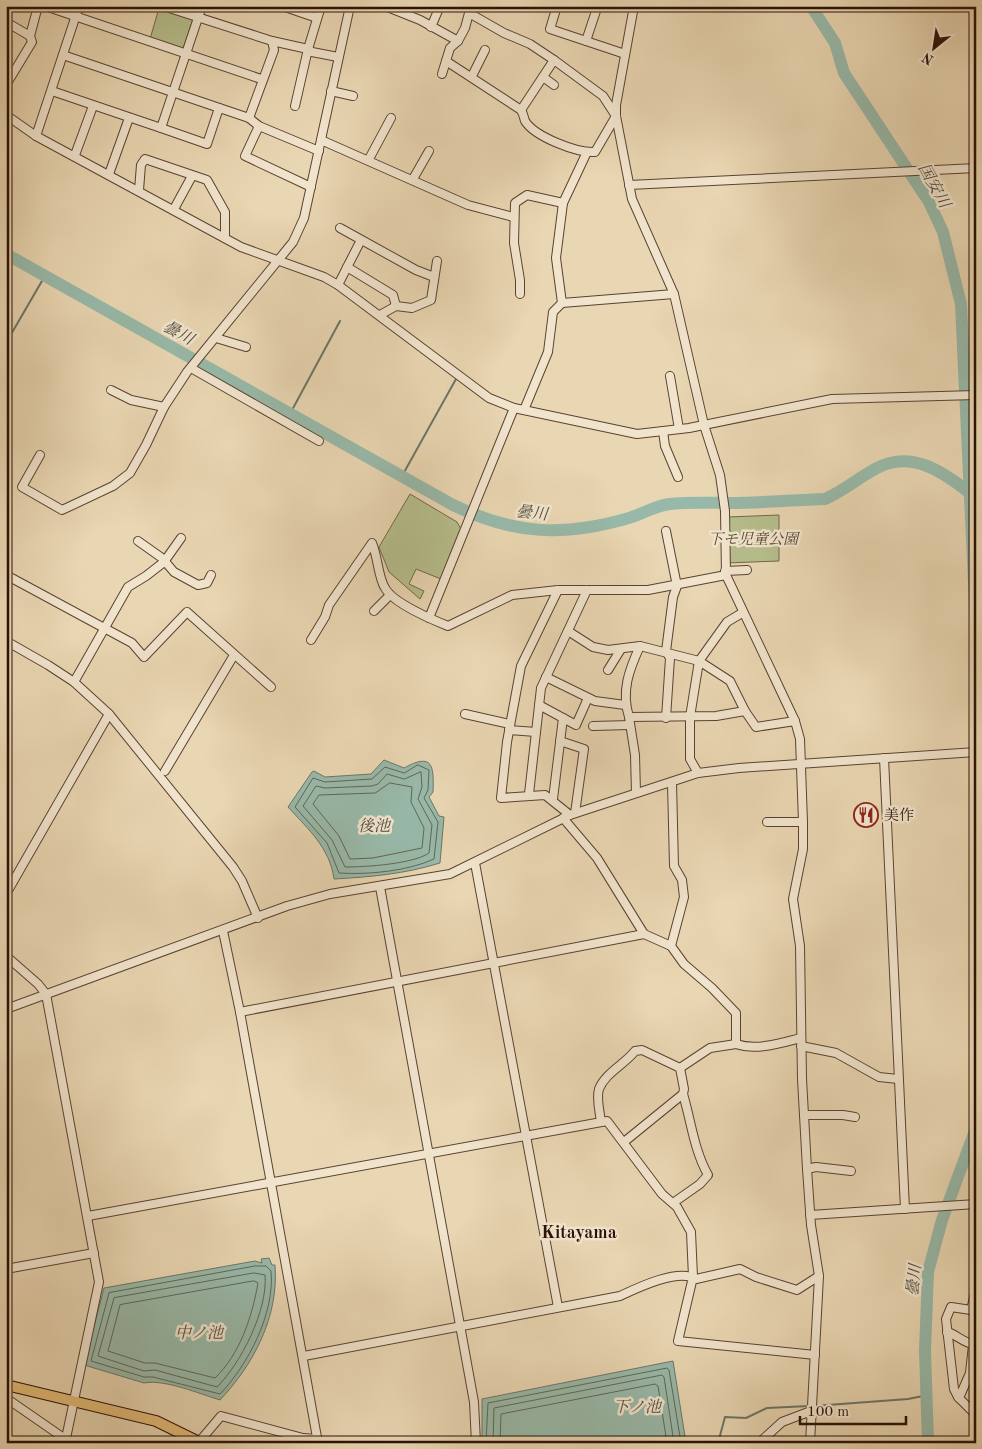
<svg xmlns="http://www.w3.org/2000/svg" width="982" height="1449" viewBox="0 0 982 1449" font-family="'Old Standard TT','Noto Serif JP',serif">
<style>
.green{fill:#b6be8c;stroke:#706849}
.water{fill:#98b9a9;stroke:#6c7668}
.lines{fill:none;stroke-linecap:round;stroke-linejoin:round}
.shore{stroke:#616558;stroke-width:1}
.stream{stroke:#6c7668;stroke-width:2}
.river{stroke:#98b9a9;stroke-width:12}
.minor-casing{stroke:#5a4231;stroke-width:10}
.major-casing{stroke:#2a1106;stroke-width:12}
.minor{stroke:#f1e4cd;stroke-width:8}
.major{stroke:#e4bb79;stroke-width:10}
.labels{text-anchor:middle;stroke-width:5;stroke-linejoin:round;paint-order:stroke}
.park-label{font-size:15px;font-style:italic;fill:#54452e;stroke:#f1e4cd}
.poi-label{font-size:15px;fill:#2a1106;stroke:#f1e4cd;text-anchor:start}
.water-label{font-size:16px;font-style:italic;fill:#504c3f;stroke:#f1e4cd}
.quarter-label{font-size:18px;font-weight:bold;fill:#2a1106;stroke:#f1e4cd}
</style>
<rect width="100%" height="100%" fill="#e9d6b2"/>
<filter id="stains"><feTurbulence type="fractalNoise" baseFrequency=".004" numOctaves="4"/><feColorMatrix values="0 0 0 0 .2 0 0 0 0 .09 0 0 0 0 .02 0 0 0 .5 -.17"/></filter>
<radialGradient id="worn" r=".72"><stop offset=".6" stop-color="#630" stop-opacity="0"/><stop offset="1" stop-color="#630" stop-opacity=".3"/></radialGradient>
<g class="green">
<path d="M159 8 193 19 183 49 150 39Z"/>
<path d="M410 494 457 522 461 529 441 579 416 569 409 584 424 591 420 599 389 572 379 547Z"/>
<path d="M779 515V561L726 563 728 517Z"/>
</g>
<g class="water">
<path d="M384 760 404 768C433 752 434 766 433 792L429 797 439 816 444 817 440 863C405 874 370 877 334 879 330 848 308 829 288 807L312 772 314 771 325 777 371 774Z"/>
<path d="M269 1258 272 1265H275C279 1316 254 1364 220 1400 200 1394 165 1379 144 1383L84 1365 104 1288 255 1261 262 1263 261 1259Z"/>
<path d="M673 1361 686 1443H482V1399Z"/>
</g>
<g class="lines">
<g class="shore">
<path d="M418 765 429 770 428 790 424 798 438 822 434 859C408 871 368 875 339 873L327 843 295 807 313 778 325 782 372 779 385 767 404 773Z"/>
<path d="M421 772 422 787 418 799 432 825 429 853C413 864 366 867 345 867L332 840 303 806 316 786 325 788 372 786 378 784 387 774 404 779Z"/>
<path d="M390 783 412 787 411 802 424 828 422 848 373 858 350 859 339 836 313 804 319 795 375 793Z"/>
<path d="M255 1266H266L271 1271C275 1313 248 1365 220 1394L153 1377H144L91 1361 109 1293Z"/>
<path d="M254 1273 265 1275C268 1310 241 1363 217 1387L155 1370 144 1371 98 1356 114 1298Z"/>
<path d="M254 1281 258 1283C252 1317 240 1354 215 1378L155 1363H145L108 1351 120 1305Z"/>
<path d="M486 1443 488 1403 667 1368 669 1370 681 1443"/>
<path d="M493 1443 494 1408 662 1375 664 1377 674 1443"/>
<path d="M500 1443 501 1414 655 1384 658 1386 667 1443"/>
</g>
<g class="stream">
<path d="M6 343 46 274"/>
<path d="M291 412 340 321"/>
<path d="M402 476 456 379"/>
<path d="M814 1406 908 1399 928 1395"/>
<path d="M718 1443 725 1417 746 1418 767 1408 809 1406"/>
</g>
<g class="river">
<path d="M811 6 835 43 844 73 929 202 943 232 961 304 976 625"/>
<path d="M6 254 453 505C515 535 563 537 629 518 642 514 655 506 669 504 689 502 709 503 730 503 761 503 793 500 825 499 843 491 857 479 875 469 910 449 942 471 970 493"/>
<path d="M928 1443 925 1351 928 1272 942 1220 976 1128"/>
</g>
<defs>
<g id="minor">
<path d="M45 6 261 79"/>
<path d="M163 6 272 41 308 49 312 52 338 57"/>
<path d="M282 6 317 18"/>
<path d="M385 6 420 20 458 41 465 28 469 13 504 33 530 44 554 60 603 96 616 116"/>
<path d="M557 6 550 29 625 54"/>
<path d="M634 6 616 105V116L632 199 674 294 704 425 720 475 725 511 726 575 795 721 800 739 803 822V849L793 899 800 946 802 1079 807 1169 811 1225 819 1276 810 1443"/>
<path d="M6 22 30 36 38 6"/>
<path d="M431 27 440 6"/>
<path d="M586 41 597 8"/>
<path d="M63 55 249 118 259 126 319 151"/>
<path d="M446 61 521 110C523 113 524 118 525 121 535 137 577 153 595 152L616 116"/>
<path d="M442 74 450 48 458 41"/>
<path d="M472 76 485 50"/>
<path d="M543 77 554 85"/>
<path d="M6 85 32 42 30 36"/>
<path d="M52 91 161 128 202 6"/>
<path d="M331 91 353 96"/>
<path d="M295 106 308 49 321 6"/>
<path d="M521 110 554 60"/>
<path d="M6 115 36 136 241 247 324 277 338 285 489 398 514 408 637 434 689 428 832 399 976 395"/>
<path d="M249 118 274 50 272 41"/>
<path d="M259 126 245 156 311 187"/>
<path d="M161 128 207 144 219 108"/>
<path d="M36 136 79 6"/>
<path d="M321 140 468 205 513 217"/>
<path d="M75 155 93 106"/>
<path d="M369 159 391 118"/>
<path d="M109 174 129 118"/>
<path d="M413 179 429 151"/>
<path d="M629 185 976 168"/>
<path d="M139 190 141 165 145 159 207 180 225 212V238"/>
<path d="M174 209 192 176"/>
<path d="M340 228 416 270 434 277"/>
<path d="M347 267 393 295 396 306"/>
<path d="M338 285 361 240"/>
<path d="M520 294V280L514 243 515 203 527 195 563 203"/>
<path d="M562 303 674 294"/>
<path d="M380 315 396 306 412 308 431 300 437 261"/>
<path d="M216 338 246 347"/>
<path d="M191 368 319 441"/>
<path d="M670 376 679 429"/>
<path d="M111 390 131 400 164 407"/>
<path d="M524 410 548 352 553 312 562 303 556 258 563 203 587 152"/>
<path d="M663 431 665 446 678 477"/>
<path d="M40 455 22 487 62 510 113 486 130 473 146 445 164 407 187 372 293 242 304 218 350 6"/>
<path d="M138 541 162 558 174 572 198 585 207 583 211 575"/>
<path d="M725 571 747 570"/>
<path d="M6 575 132 643 144 657 187 612 271 687"/>
<path d="M558 590 521 666 507 742 501 798 545 795 570 815"/>
<path d="M374 611 390 595"/>
<path d="M429 618 514 408"/>
<path d="M568 631 593 647 608 650 640 646 699 661 730 681 745 711 756 727 795 721"/>
<path d="M311 640 325 617 329 605 372 543C378 557 378 577 385 588 393 603 433 620 448 626L512 595 558 590H648L726 575"/>
<path d="M6 641 48 665 74 682 109 714 233 867 242 881 258 918"/>
<path d="M608 670 621 649"/>
<path d="M546 677 595 701 625 705"/>
<path d="M74 682 128 587 146 576 164 562 181 538"/>
<path d="M539 705 576 725 588 698"/>
<path d="M465 714 510 724"/>
<path d="M629 717C621 691 629 670 640 646"/>
<path d="M666 718 670 658 666 651 673 597 677 586 666 531"/>
<path d="M593 726 630 725"/>
<path d="M509 730 536 732"/>
<path d="M560 741 584 749 575 813"/>
<path d="M884 758 905 1209"/>
<path d="M165 771 234 655"/>
<path d="M698 773 690 759V717L699 661 727 622 742 613"/>
<path d="M636 793 635 755 629 717 716 716 745 711"/>
<path d="M529 794 541 688 587 590"/>
<path d="M553 799 563 718"/>
<path d="M563 818 597 858 644 934 671 946 684 964 712 988 736 1013V1044C757 1051 781 1043 801 1038"/>
<path d="M767 822H803"/>
<path d="M475 863 558 1307"/>
<path d="M380 887 474 1402 476 1443"/>
<path d="M6 894 109 714"/>
<path d="M223 931 240 1012 318 1443"/>
<path d="M671 946 684 897 682 880 674 866 672 783"/>
<path d="M6 956 38 984 46 994 99 1282 65 1443"/>
<path d="M6 1009 287 906 330 894 450 874 570 815 698 773 739 768 976 752"/>
<path d="M240 1012 644 934"/>
<path d="M801 1046 836 1053 879 1077 898 1079"/>
<path d="M680 1068 710 1048 736 1044"/>
<path d="M804 1115H843L855 1117"/>
<path d="M601 1122C600 1113 596 1098 599 1089 605 1073 625 1064 635 1051L642 1050 680 1068 684 1089 683 1094C691 1121 694 1150 708 1175L700 1184 673 1203"/>
<path d="M624 1142 683 1094"/>
<path d="M807 1169 816 1167 851 1171"/>
<path d="M810 1215 976 1204"/>
<path d="M88 1216 607 1121 662 1194 677 1207 691 1232 693 1277 678 1341 815 1355"/>
<path d="M6 1269 94 1253"/>
<path d="M976 1289 971 1310 951 1307 946 1319 954 1389 958 1397 976 1415"/>
<path d="M947 1332C956 1334 963 1343 976 1345"/>
<path d="M304 1356 620 1296C637 1288 678 1268 696 1279L740 1269 756 1277 797 1290 819 1276"/>
<path d="M6 1398 71 1443"/>
<path d="M959 1398 970 1373 973 1345"/>
<path d="M199 1442 221 1416 303 1438 317 1439"/>
<path d="M759 1443 782 1422 811 1411"/>
</g>
<path id="major" d="M6 1385 156 1421 201 1443"/>
</defs>
<use href="#minor" class="minor-casing"/>
<use href="#major" class="major-casing"/>
<use href="#minor" class="minor"/>
<use href="#major" class="major"/>
</g>
<defs>
<symbol id="restaurant-ring" viewBox="-11 -11 22 22"><circle r="9.5" fill="#f1e4cd" stroke="#8f2418" stroke-width="1.5"/><path d="M-5-6h1v4h1v-4h1v4h1v-4h1v5L-1.5 .5V6h-2V.5L-5-1ZM5-6V6H3V1.5H1.5Q1.5-4 5-6Z" fill="#8f2418"/></symbol>
</defs>
<g fill-rule="evenodd">
<use href="#restaurant-ring" x="852" y="801" width="28" height="28"/>
</g>
<g class="labels">
<g class="park-label">
<text x="753" y="544">下モ児童公園</text>
</g>
<g class="poi-label">
<text x="884" y="820">美作</text>
</g>
<g class="water-label">
<text transform="translate(935 185) rotate(61)" y="6">国安川</text>
<text transform="translate(179 332) rotate(29)" y="6">曇川</text>
<text transform="translate(532 512) rotate(6)" y="6">曇川</text>
<text x="374" y="831">後池</text>
<text transform="translate(913 1280) rotate(-84)" y="6">曇川</text>
<text x="199" y="1338">中ノ池</text>
<text x="637" y="1412">下ノ池</text>
</g>
<g class="quarter-label">
<text x="579" y="1238">Kitayama</text>
</g>
</g>
<rect width="982" height="1449" fill="none" stroke="#e9d6b2" stroke-width="25"/>
<rect x="8" y="8" width="967" height="1434" fill="none" stroke="#2a1106" stroke-width="2.5"/>
<rect x="12" y="12" width="957" height="1424" fill="none" stroke="#2a1106"/>
<g transform="translate(934 48) rotate(210)" stroke="#f1e4cd" stroke-width="4" paint-order="stroke">
<path d="M0-4L9 19L0 12L-9 19Z" fill="#2a1106"/>
<text y="-8" font-size="14" font-weight="bold" text-anchor="middle" fill="#2a1106">N</text>
</g>
<path d="M800 1416v8h106v-8" fill="none" stroke="#2a1106" stroke-width="2.5"/>
<text x="807" y="1416" font-size="15" fill="#2a1106" stroke="#f1e4cd" stroke-width="4" paint-order="stroke">100 m</text>
<rect width="100%" height="100%" filter="url(#stains)"/>
<rect width="100%" height="100%" fill="url(#worn)"/>
</svg>
